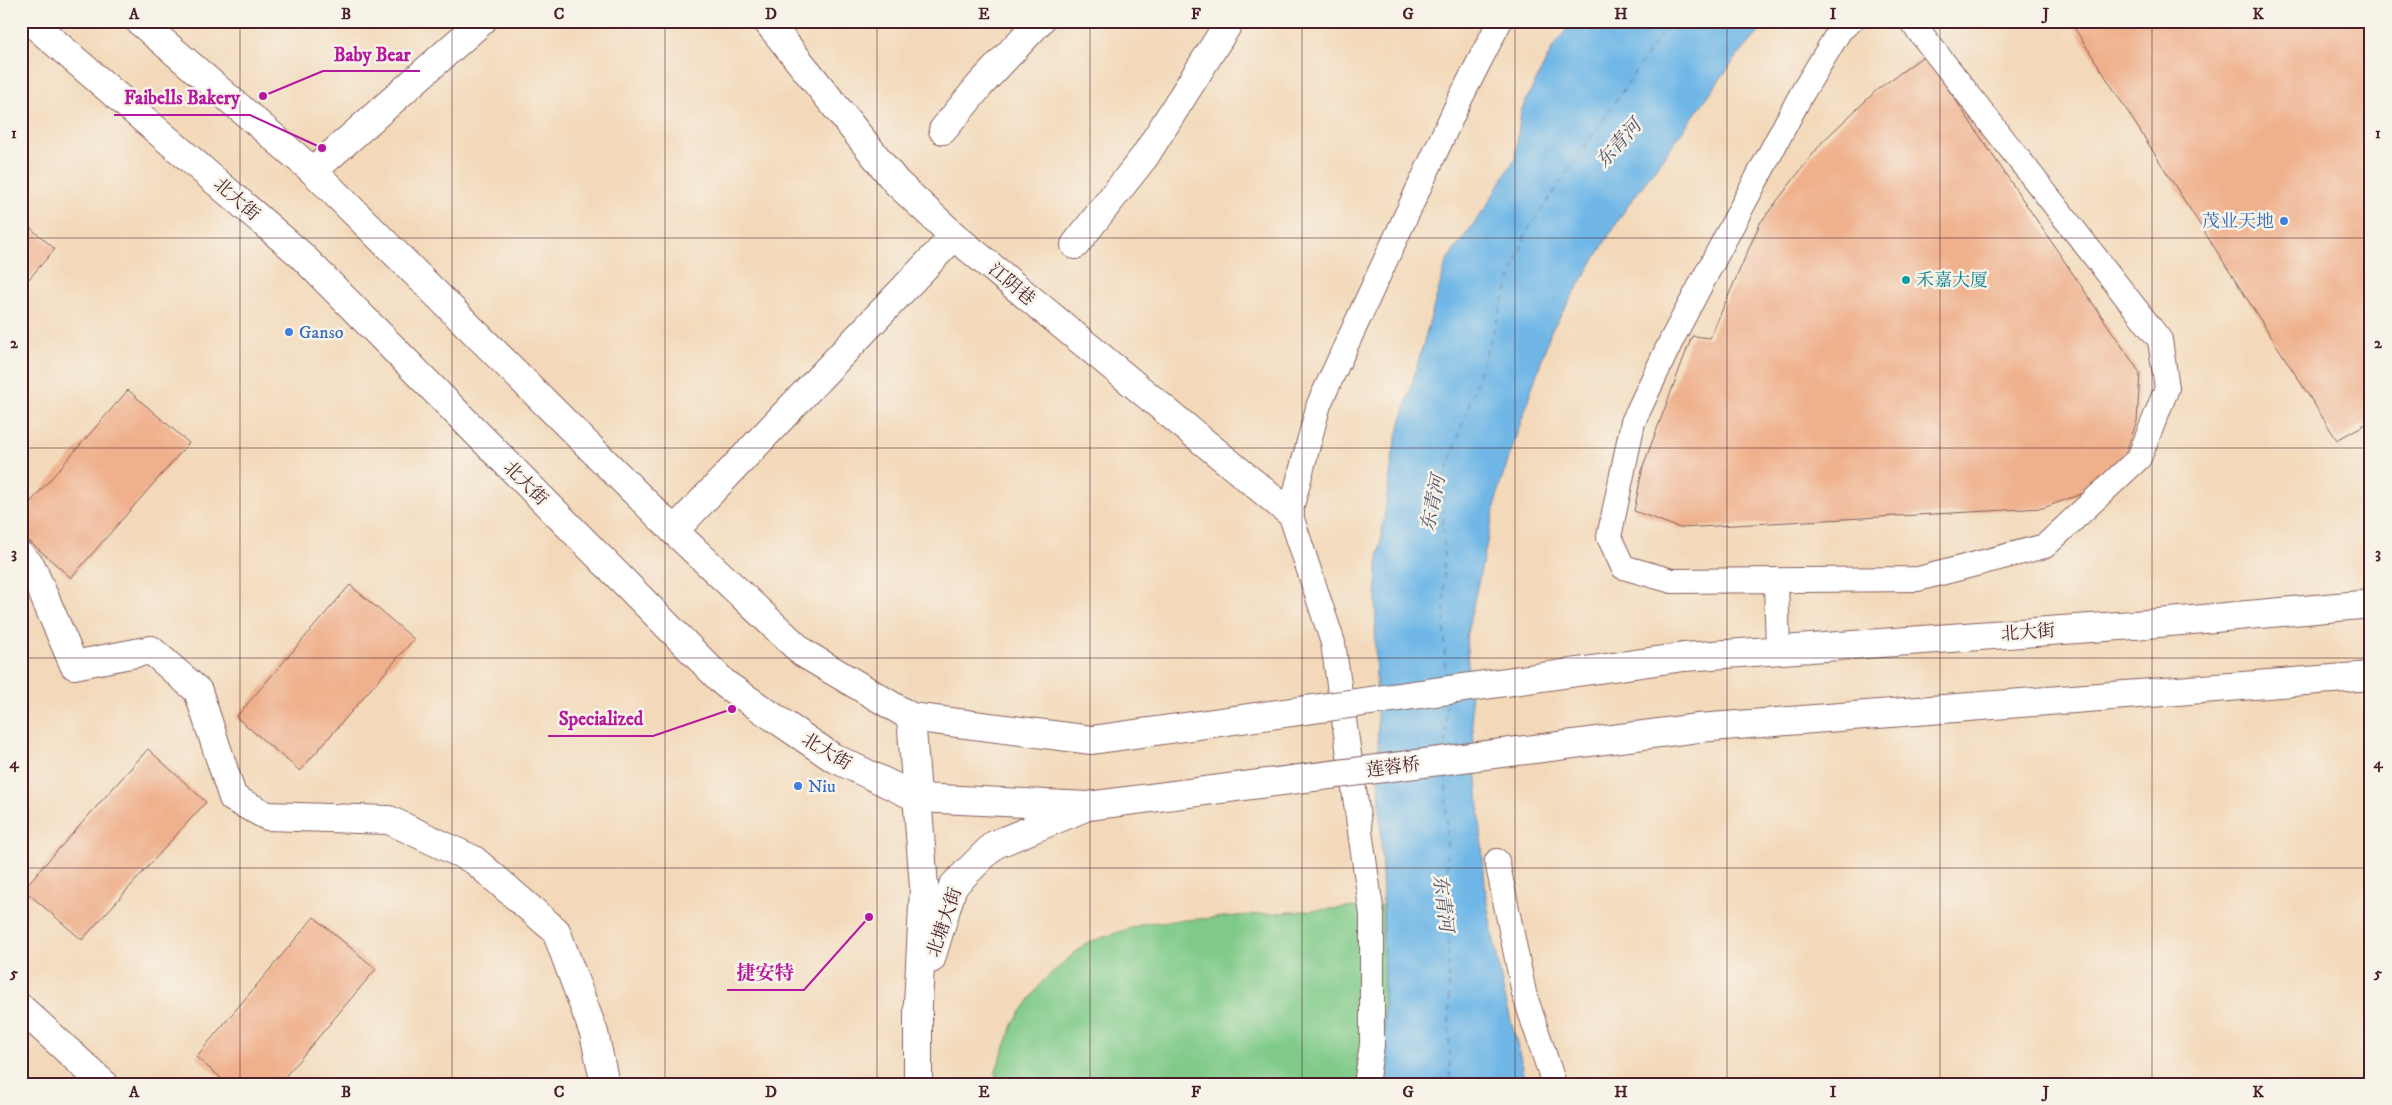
<svg xmlns="http://www.w3.org/2000/svg" width="2392" height="1105" viewBox="0 0 2392 1105" font-family="'IM FELL DW Pica','Noto Serif SC',serif">
<style>
.green{fill:#7fca89;stroke:#64745a}
.water{fill:#6fb7e7;stroke:#5c6b89}
.lines{fill:none;stroke-linecap:round;stroke-linejoin:round}
.ferry{stroke:#57546d;stroke-width:1;stroke-dasharray:6 5;stroke-linecap:butt}
.building{fill:#efb08c}
.service-casing{stroke:#85605d;stroke-width:26}
.minor-casing{stroke:#85605d;stroke-width:30}
.tertiary-casing{stroke:#85605d;stroke-width:30}
.secondary-casing{stroke:#85605d;stroke-width:30}
.service{stroke:#fff;stroke-width:24}
.minor{stroke:#fff;stroke-width:28}
.tertiary{stroke:#fff;stroke-width:28}
.secondary{stroke:#fff;stroke-width:28}
.secondary-bridge-casing{stroke:#85605d;stroke-width:30;stroke-linecap:butt}
.secondary-bridge{stroke:#fff;stroke-width:28}
.grid{fill:none;stroke:#4a1f2b;stroke-width:1;stroke-opacity:0.55}
.shop-dot{fill:#3f7fe0;stroke:#f7f3e8;stroke-width:2}
.culture-dot{fill:#0f9aa8;stroke:#f7f3e8;stroke-width:2}
.labels{text-anchor:middle;stroke-width:5;stroke-linejoin:round;paint-order:stroke}
.street-label{font-size:18px;fill:#4a1f2b;stroke:#f7f3e8}
.shop-label{font-size:18px;fill:#366cbe;stroke:#f7f3e8;text-anchor:start}
.culture-label{font-size:18px;fill:#0d838f;stroke:#f7f3e8;text-anchor:start}
.water-label{font-size:19px;font-style:italic;fill:#57546d;stroke:#f7f3e8}
.leader{fill:none;stroke:#b5179e;stroke-width:2}
.callout-dot{fill:#b5179e;stroke:#f7f3e8;stroke-width:2}
.callout-label{font-size:19px;text-anchor:middle;font-weight:bold;fill:#b5179e;stroke:#f7f3e8;stroke-width:5;stroke-linejoin:round;paint-order:stroke}
.neatline{fill:none;stroke:#4a1f2b;stroke-width:2}
.grid-label{font-size:16px;text-anchor:middle;font-weight:bold;fill:#4a1f2b}
</style>
<rect width="100%" height="100%" fill="#f7f3e8"/>
<filter id="ink" filterUnits="userSpaceOnUse"><feTurbulence type="fractalNoise" baseFrequency=".02" numOctaves="2"/><feDisplacementMap in="SourceGraphic" scale="10" xChannelSelector="R" yChannelSelector="G"/><feConvolveMatrix kernelMatrix="1 2 1 2 8 2 1 2 1" color-interpolation-filters="sRGB"/></filter>
<filter id="wash" filterUnits="userSpaceOnUse"><feTurbulence type="fractalNoise" baseFrequency=".0096" numOctaves="4" result="noise"/><feDisplacementMap in="SourceGraphic" scale="20" xChannelSelector="R" yChannelSelector="G"/><feGaussianBlur stdDeviation="1.12" result="paint"/><feColorMatrix in="noise" values="0 0 0 0 0 0 0 0 0 0 0 0 0 0 0 0 0 1.4 0 .05"/><feComposite in="paint" operator="in"/></filter>
<g filter="url(#wash)">
<rect width="100%" height="100%" fill="#f3d9ba"/>
<path class="green" d="M1383 905 1385 1084H996V1070L1015 1020 1043 981 1086 943 1146 923Z"/>
<path class="water" d="M1573 21H1769L1732 63 1622 214 1551 331 1499 488 1466 638 1486 898 1503 989 1527 1084H1385L1383 905 1375 643 1377 567 1394 447 1447 260 1484 210 1515 158 1521 111 1553 47Z"/>
<g class="lines">
<g class="ferry">
<path d="M1445 678 1443 482 1526 233 1670 21"/>
<path d="M1446 705V748"/>
<path d="M1446 775 1450 1084"/>
</g>
</g>
<g id="blocks">
<g class="building">
<path d="M2070 21H2371V421L2337 440Z"/>
<path d="M1925 55 2140 373 2137 421 2125 455 2084 493 2043 508 1680 528 1634 511 1643 466 1692 336 1710 338 1760 223 1823 141 1878 89Z"/>
<path d="M21 220 55 249 21 288Z"/>
<path d="M128 390 189 443 71 578 21 534V513Z"/>
<path d="M350 585 414 639 300 771 236 717Z"/>
<path d="M21 640 28 646 21 654Z"/>
<path d="M148 749 206 802 82 940 23 889Z"/>
<path d="M314 917 376 969 279 1084H228L196 1057Z"/>
</g>
</g>
</g>
<g filter="url(#ink)">
<use href="#blocks" fill-opacity="0" stroke="#85605d" stroke-width="1"/>
<g class="lines">
<defs>
<g id="service">
<path d="M1851 21 1840 30 1801 95 1672 339 1633 422 1609 537 1623 567 1672 581 1918 579 2045 546 2139 458 2167 388 2160 340 1911 21"/>
<path d="M1776 581 1778 650"/>
<path d="M1497 861 1524 993 1554 1084"/>
<path d="M1366 1084 1372 1045V915L1333 643 1290 513 1319 404 1459 101 1500 21"/>
</g>
<g id="minor">
<path d="M767 21 896 182 954 236 1290 513"/>
<path d="M943 130 980 85 1040 21"/>
<path d="M1075 245 1145 156 1230 21"/>
<path d="M674 531 954 236"/>
<path d="M21 556 31 566 74 665 151 650 198 691 233 798 267 816 389 820 474 860 556 931 594 1033 605 1084"/>
<path d="M21 1008 104 1084"/>
</g>
<g id="tertiary">
<path d="M313 171 482 21"/>
<path d="M911 717 924 887 918 1004"/>
<path d="M931 959 953 886 994 845 1088 806"/>
</g>
<g id="secondary">
<path d="M30 21 300 254 725 684 832 757 918 798 1088 806"/>
<path d="M139 21 313 171 674 531 803 653 911 717 1092 740"/>
<path d="M1684 657 2147 624 2371 604"/>
<path d="M1698 728 2371 676"/>
<path d="M918 1084V1004"/>
</g>
</defs>
<use href="#service" class="service-casing"/>
<use href="#minor" class="minor-casing"/>
<use href="#tertiary" class="tertiary-casing"/>
<use href="#secondary" class="secondary-casing"/>
<use href="#service" class="service"/>
<use href="#minor" class="minor"/>
<use href="#tertiary" class="tertiary"/>
<use href="#secondary" class="secondary"/>
<defs>
<g id="secondary-bridge">
<path d="M1092 740 1684 657"/>
<path d="M1088 806 1698 728"/>
</g>
</defs>
<use href="#secondary-bridge" class="secondary-bridge-casing"/>
<use href="#secondary-bridge" class="secondary-bridge"/>
</g>
</g>
<path class="grid" d="M240 21V1084M452 21V1084M665 21V1084M877 21V1084M1090 21V1084M1302 21V1084M1515 21V1084M1727 21V1084M1940 21V1084M2152 21V1084M21 238H2371M21 448H2371M21 658H2371M21 868H2371"/>
<g class="shop-dot">
<circle cx="2284" cy="221" r="5"/>
<circle cx="289" cy="332" r="5"/>
<circle cx="798" cy="786" r="5"/>
</g>
<circle class="culture-dot" cx="1906" cy="280" r="5"/>
<g class="labels">
<g class="street-label">
<text transform="translate(237 199) rotate(41)" y="6">北大街</text>
<text transform="translate(1012 284) rotate(40)" y="6">江阴巷</text>
<text transform="translate(526 483) rotate(45)" y="6">北大街</text>
<text transform="translate(2028 632) rotate(-4)" y="6">北大街</text>
<text transform="translate(827 751) rotate(31)" y="6">北大街</text>
<text transform="translate(1393 767) rotate(-7)" y="6">莲蓉桥</text>
<text transform="translate(944 922) rotate(-71)" y="6">北塘大街</text>
</g>
<g class="shop-label">
<text x="2274" y="227" text-anchor="end">茂业天地</text>
<text x="299" y="338">Ganso</text>
<text x="808" y="792">Niu</text>
</g>
<g class="culture-label">
<text x="1916" y="286">禾嘉大厦</text>
</g>
<g class="water-label">
<text transform="translate(1618 143) rotate(-48)" y="7">东青河</text>
<text transform="translate(1432 503) rotate(-78)" y="7">东青河</text>
<text transform="translate(1444 903) rotate(83)" y="7">东青河</text>
</g>
</g>
<path class="leader" d="M263 96L323 71H420M322 148L250 115H114M732 709L653 736H548M869 917L804 990H727"/>
<g class="callout-dot">
<circle cx="263" cy="96" r="5"/>
<circle cx="322" cy="148" r="5"/>
<circle cx="732" cy="709" r="5"/>
<circle cx="869" cy="917" r="5"/>
</g>
<g class="callout-label">
<text x="372" y="61">Baby Bear</text>
<text x="182" y="104">Faibells Bakery</text>
<text x="601" y="725">Specialized</text>
<text x="765" y="979">捷安特</text>
</g>
<rect width="2392" height="1105" fill="none" stroke="#f7f3e8" stroke-width="55"/>
<rect x="28" y="28" width="2336" height="1050" class="neatline"/>
<g class="grid-label">
<text x="134" y="19">A</text>
<text x="346" y="19">B</text>
<text x="559" y="19">C</text>
<text x="771" y="19">D</text>
<text x="984" y="19">E</text>
<text x="1196" y="19">F</text>
<text x="1408" y="19">G</text>
<text x="1621" y="19">H</text>
<text x="1833" y="19">I</text>
<text x="2046" y="19">J</text>
<text x="2258" y="19">K</text>
<text x="14" y="138">1</text>
<text x="2378" y="138">1</text>
<text x="14" y="348">2</text>
<text x="2378" y="348">2</text>
<text x="14" y="558">3</text>
<text x="2378" y="558">3</text>
<text x="14" y="768">4</text>
<text x="2378" y="768">4</text>
<text x="14" y="978">5</text>
<text x="2378" y="978">5</text>
<text x="134" y="1097">A</text>
<text x="346" y="1097">B</text>
<text x="559" y="1097">C</text>
<text x="771" y="1097">D</text>
<text x="984" y="1097">E</text>
<text x="1196" y="1097">F</text>
<text x="1408" y="1097">G</text>
<text x="1621" y="1097">H</text>
<text x="1833" y="1097">I</text>
<text x="2046" y="1097">J</text>
<text x="2258" y="1097">K</text>
</g>
</svg>
